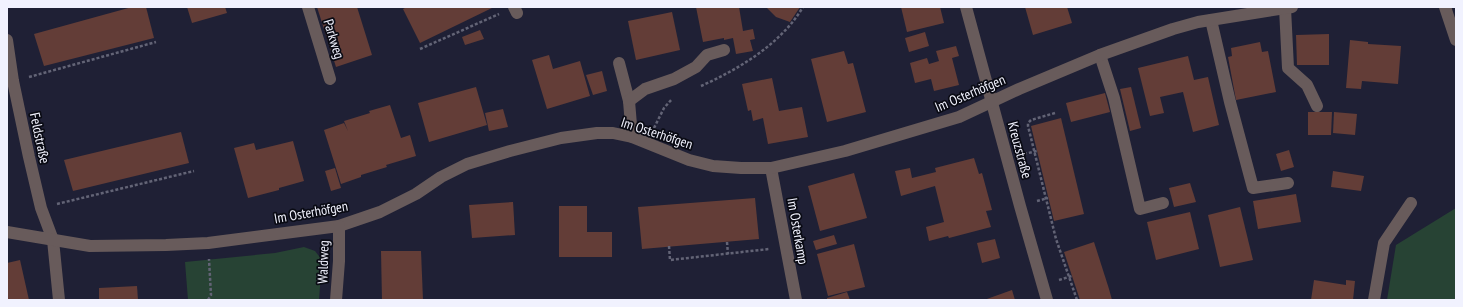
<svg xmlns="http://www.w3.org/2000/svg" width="1463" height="307" viewBox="0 0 1463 307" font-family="'PT Sans Narrow',sans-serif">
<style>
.green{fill:#274334}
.building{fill:#633d37}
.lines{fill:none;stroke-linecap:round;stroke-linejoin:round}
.path{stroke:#636476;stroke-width:2.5;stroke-dasharray:3 2;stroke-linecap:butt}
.minor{stroke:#685b5b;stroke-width:12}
.labels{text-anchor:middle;stroke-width:3.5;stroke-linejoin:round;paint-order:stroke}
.street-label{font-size:14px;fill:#f1f2fe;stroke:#0a0b14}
</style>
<rect width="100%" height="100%" fill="#1f2035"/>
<g class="green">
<path d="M1456 208V300H1387L1396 245Z"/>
<path d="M304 247 315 251 322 260 319 300H188L185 262 275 253Z"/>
</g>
<g class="building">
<path d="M132 7H146L154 38 44 66 34 34Z"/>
<path d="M187 7H225L227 13 192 23Z"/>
<path d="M317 7H357L372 55 336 67Z"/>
<path d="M407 7H494L420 43 403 9Z"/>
<path d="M696 7H739L743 31 753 29 755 39 750 40 753 51 736 54 733 38 724 40V38L703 42Z"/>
<path d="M768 7H800L790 22 776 17 767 8Z"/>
<path d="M901 7H940L944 23 907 32Z"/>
<path d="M1025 7H1067L1072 23 1033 35Z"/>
<path d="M672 12 680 50 636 60 628 21Z"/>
<path d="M480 30 484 39 465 45 462 37Z"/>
<path d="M925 32 929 46 909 52 905 38Z"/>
<path d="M1329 34V65H1297L1296 35Z"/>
<path d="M1350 40 1368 42V44L1401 46 1398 84 1362 81 1361 89 1346 88Z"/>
<path d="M1260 42 1262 52 1268 51 1276 92 1236 100 1228 57 1232 56 1231 48Z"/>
<path d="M956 46 959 56 952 58 959 85 934 91 931 79 915 83 910 63 927 58 929 64 939 61 936 51Z"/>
<path d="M844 51 848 64 853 63 866 112 827 122 811 59Z"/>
<path d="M549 55 553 69 580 61 590 96 547 109 532 60Z"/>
<path d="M1188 56 1194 80 1208 77 1219 125 1193 132 1183 92 1160 97 1164 113 1150 116 1138 68Z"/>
<path d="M602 71 607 91 593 95 586 75Z"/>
<path d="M772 78 779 111 802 107 808 137 768 144 763 118 753 121 751 110 748 111 742 84Z"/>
<path d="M476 87 487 125 429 142 418 103Z"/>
<path d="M1131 87 1141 128 1130 131 1120 89Z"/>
<path d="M1105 93 1110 112 1071 122 1066 103Z"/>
<path d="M390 105 401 138 410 135 416 156 386 165 387 167 361 175V177L341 184 324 130 344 123 348 131 344 121 370 113 369 111Z"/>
<path d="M503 109 508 127 489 131 485 113Z"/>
<path d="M1308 112H1332L1331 135H1308Z"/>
<path d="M1334 112 1357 114 1355 135 1333 133Z"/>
<path d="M1061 118 1084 214 1054 221 1031 126Z"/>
<path d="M181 132 189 163 73 191 64 160Z"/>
<path d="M293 141 304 181 279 188V190L248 198 234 148 254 143 256 150Z"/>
<path d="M1289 150 1294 167 1281 171 1276 154Z"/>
<path d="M974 158 979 174 982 173 992 210 986 211 991 227 949 238 948 236 929 241 926 227 944 222 935 186 901 196 895 171 910 168 912 178 936 172 935 168Z"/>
<path d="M335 168 341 188 331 191 325 171Z"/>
<path d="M1333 171 1364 176 1361 191 1331 187Z"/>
<path d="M854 173 867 218 820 231 808 186Z"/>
<path d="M1190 183 1196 202 1174 207 1169 188Z"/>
<path d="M1296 194 1301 222 1258 229 1253 201Z"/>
<path d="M755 198 759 239 642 249 638 207Z"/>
<path d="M513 202 515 235 472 238 469 205Z"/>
<path d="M559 206H587V232H612V257H559Z"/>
<path d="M1240 207 1253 260 1220 267 1208 215Z"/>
<path d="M1190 212 1199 249 1156 260 1147 222Z"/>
<path d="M834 235 837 244 816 250 813 241Z"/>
<path d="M995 239 1000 258 982 263 977 243Z"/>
<path d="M1094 242 1109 289 1112 300H1080L1064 252Z"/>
<path d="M854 244 865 287 828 296 817 254Z"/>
<path d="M381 251H421L423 300H382Z"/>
<path d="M20 260 29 300H7V263Z"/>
<path d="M1314 280 1346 285V280L1355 281 1353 300H1311Z"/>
<path d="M137 286 138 300H99V288Z"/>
<path d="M1012 290 1015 300H984Z"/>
<path d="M847 292 850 300H827V298Z"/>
</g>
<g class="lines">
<g class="path">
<path d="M420 49 499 14"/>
<path d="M29 77 156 42"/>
<path d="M701 86C739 69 781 44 803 7"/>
<path d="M1055 113 1031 120 1028 123V126L1056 239 1077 300"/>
<path d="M654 128 664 108 672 99"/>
<path d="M1024 154 1037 151"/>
<path d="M1037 201 1048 198"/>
<path d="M57 204 194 171"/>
<path d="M727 242 728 254"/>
<path d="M669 246 670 260 769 249"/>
<path d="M1059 280 1072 276"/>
<path d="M208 300 211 295 209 259"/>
</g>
<g class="minor">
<path d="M308 7 330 79"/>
<path d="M514 7 517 13"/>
<path d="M966 7 1020 206 1047 300"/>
<path d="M1445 7 1456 40"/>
<path d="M1285 8 1288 68 1307 85 1317 106"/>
<path d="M1211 20 1230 102 1253 188 1288 183"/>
<path d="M7 40 13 81 29 157 41 208 53 240 59 300"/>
<path d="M1100 55 1114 98 1140 209 1163 203"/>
<path d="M619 63 629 101 632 137"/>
<path d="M629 101 645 89 674 79 696 67 707 55 724 50"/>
<path d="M771 168 796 300"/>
<path d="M7 232 90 246 166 245 208 243 339 226 380 212 416 194 441 177 467 164 510 151 561 138 597 133H613L632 137 689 160 713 166 741 168H771L845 151 959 117 1019 89 1100 55 1173 29 1198 22 1292 7"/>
<path d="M336 300 339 261V226"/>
<path d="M1374 300 1384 243 1411 203"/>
</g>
</g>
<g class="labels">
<g class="street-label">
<text transform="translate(334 39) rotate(73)" y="5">Parkweg</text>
<text transform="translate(970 93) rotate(-23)" y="5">Im Osterhöfgen</text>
<text transform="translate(657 133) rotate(18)" y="5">Im Osterhöfgen</text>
<text transform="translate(40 138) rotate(78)" y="5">Feldstraße</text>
<text transform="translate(1020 150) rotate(75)" y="5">Kreuzstraße</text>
<text transform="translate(311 212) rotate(-10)" y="5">Im Osterhöfgen</text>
<text transform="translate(798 231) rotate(80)" y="5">Im Osterkamp</text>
<text transform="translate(323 262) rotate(-88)" y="5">Waldweg</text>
</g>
</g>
<rect width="1463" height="307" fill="none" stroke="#f1f2fe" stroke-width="16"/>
</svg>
